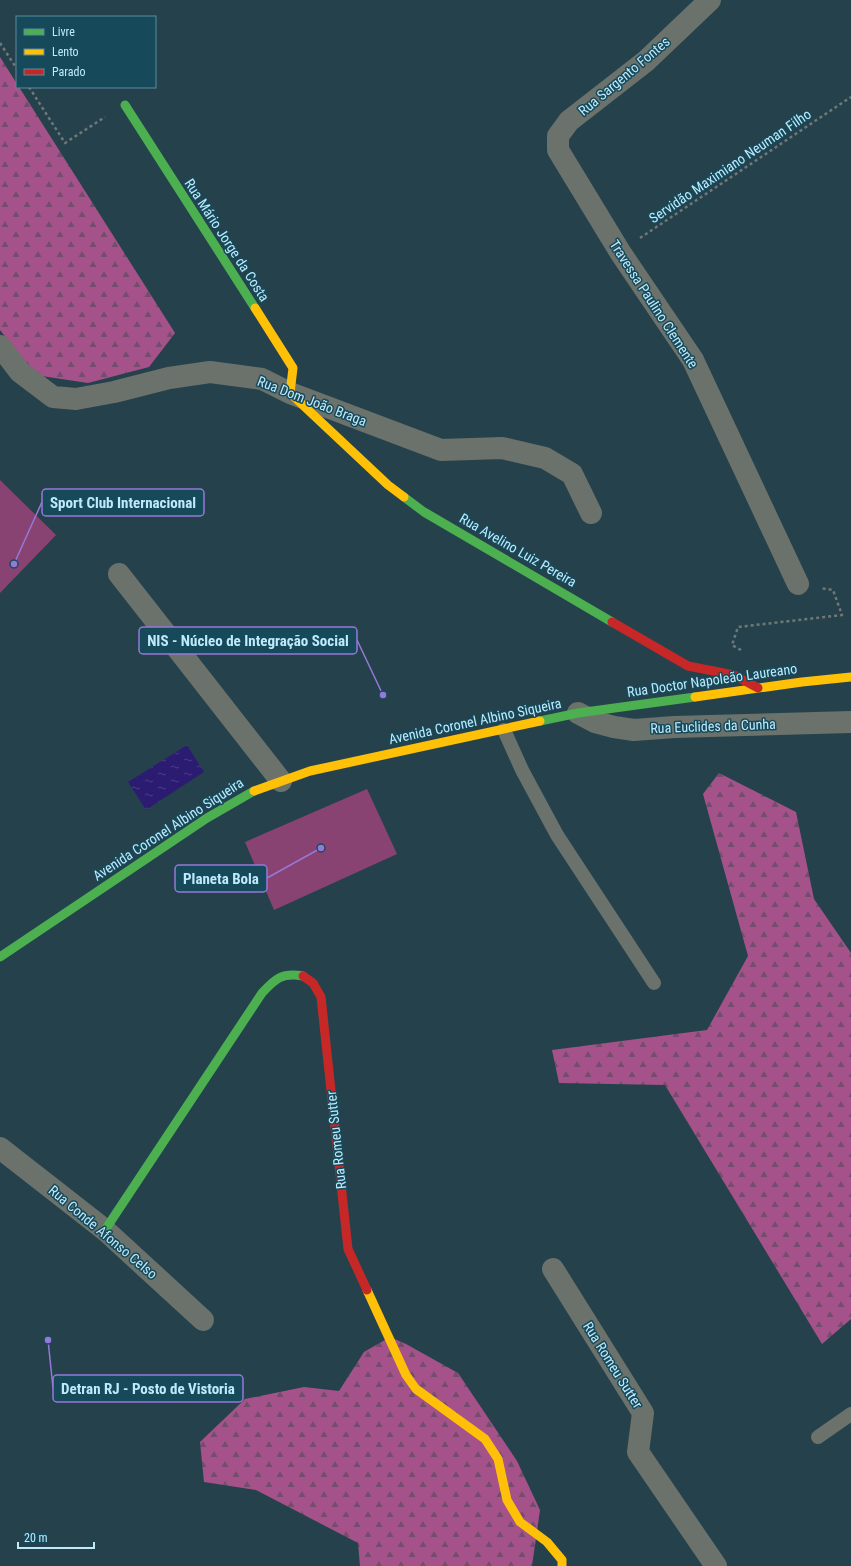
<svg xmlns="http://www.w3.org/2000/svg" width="851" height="1566" viewBox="0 0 851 1566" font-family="'Roboto Condensed',sans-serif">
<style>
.forest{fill:url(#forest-firs)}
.garden{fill:#894373}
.water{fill:url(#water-ripples)}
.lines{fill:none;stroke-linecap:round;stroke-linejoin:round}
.path{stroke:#707877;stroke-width:2.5;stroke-dasharray:3 3;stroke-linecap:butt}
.lane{stroke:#6b716b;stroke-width:14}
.street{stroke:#6b716b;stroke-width:22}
.fast{stroke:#4caf50;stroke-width:9}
.slow{stroke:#ffc107;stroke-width:9}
.jam{stroke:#c62828;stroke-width:9}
.labels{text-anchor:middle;stroke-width:3;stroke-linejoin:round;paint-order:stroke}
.street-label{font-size:14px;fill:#bfeafc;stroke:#164a5b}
.leader{fill:none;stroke:#9678d7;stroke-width:1.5}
.callout-dot{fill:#9678d7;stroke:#164a5b;stroke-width:1.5}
.callout{fill:#164a5b;stroke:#9678d7;stroke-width:1.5}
.callout-label{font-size:15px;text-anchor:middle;font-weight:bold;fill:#bfeafc}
</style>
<defs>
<pattern id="forest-firs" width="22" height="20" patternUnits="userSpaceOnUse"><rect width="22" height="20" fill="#a45289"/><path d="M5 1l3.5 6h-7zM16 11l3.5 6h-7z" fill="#744d6e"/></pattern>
<pattern id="water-ripples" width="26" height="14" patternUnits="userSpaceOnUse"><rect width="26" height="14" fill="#2c1c71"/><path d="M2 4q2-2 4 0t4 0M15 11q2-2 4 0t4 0" fill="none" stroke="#493d86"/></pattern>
</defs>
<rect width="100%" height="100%" fill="#25424c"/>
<g class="forest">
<path d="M0 57 17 84V87H19L175 333 149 367 88 383 35 375 0 330Z"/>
<path d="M719 773 796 812 814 899 851 953V1319L822 1344 665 1085 559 1083 552 1050 707 1030 748 956 703 794Z"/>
<path d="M390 1337 406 1344 458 1373 517 1461 540 1510 532 1566H360L358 1543 256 1490 204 1482 200 1442 245 1399 304 1387 339 1391 364 1352Z"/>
</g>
<g class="garden">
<path d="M0 480 56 535 0 593Z"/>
<path d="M367 789 397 854 274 910 245 842Z"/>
</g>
<path class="water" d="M187 745 204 772 146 810 128 782Z"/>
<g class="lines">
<g class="path">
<path d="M0 43 17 69"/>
<path d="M29 87 65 143 105 117"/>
<path d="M640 238 851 97"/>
<path d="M741 650 732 645 738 627 842 615 833 590 820 588"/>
</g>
<g class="lane">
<path d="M504 730 522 770 557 835 654 983"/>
<path d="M818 1437 851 1414"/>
</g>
<g class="street">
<path d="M710 0 646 61 569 121 558 136V150L620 252 693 360 798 584"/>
<path d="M0 346 20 372 53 397 76 399 114 392 169 378 210 372 262 379 290 393 441 450 502 448 545 458 572 474 591 513"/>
<path d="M119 574 281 781"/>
<path d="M578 713 595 722 614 727 634 730 674 727 851 722"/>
<path d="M0 1148 105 1230 203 1320"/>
<path d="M553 1269 643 1413 638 1452 716 1566"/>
</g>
<g class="fast">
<path d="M125 105 255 308"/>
<path d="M404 497 424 512 612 622"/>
<path d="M540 721 578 713 695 697"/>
<path d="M0 957 207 818 254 791"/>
<path d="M105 1230 262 993C275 979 282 972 303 976"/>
</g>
<g class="slow">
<path d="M255 308 293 368 290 393 388 485 404 497"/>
<path d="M695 697 802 682 851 677"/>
<path d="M254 791 310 771 540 721"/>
<path d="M367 1290 406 1375 416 1389 485 1439 498 1459 507 1500 520 1522 547 1542 562 1560V1566"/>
</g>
<g class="jam">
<path d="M612 622 688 666 734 675 758 688"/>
<path d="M303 976 313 983 321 997 348 1249 367 1290"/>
</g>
</g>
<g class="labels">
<g class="street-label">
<text transform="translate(624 76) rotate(-40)" y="5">Rua Sargento Fontes</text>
<text transform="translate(730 166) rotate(-34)" y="5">Servidão Maximiano Neuman Filho</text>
<text transform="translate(227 240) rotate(57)" y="5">Rua Mário Jorge da Costa</text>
<text transform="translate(654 304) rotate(57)" y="5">Travessa Paulino Clemente</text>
<text transform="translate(312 401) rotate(21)" y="5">Rua Dom João Braga</text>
<text transform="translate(518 550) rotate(30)" y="5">Rua Avelino Luiz Pereira</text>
<text transform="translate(712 680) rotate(-8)" y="5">Rua Doctor Napoleão Laureano</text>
<text transform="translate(475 721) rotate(-12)" y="5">Avenida Coronel Albino Siqueira</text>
<text transform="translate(713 726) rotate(-2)" y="5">Rua Euclides da Cunha</text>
<text transform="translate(168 829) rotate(-33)" y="5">Avenida Coronel Albino Siqueira</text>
<text transform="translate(336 1140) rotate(-96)" y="5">Rua Romeu Sutter</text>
<text transform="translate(103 1232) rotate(40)" y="5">Rua Conde Afonso Celso</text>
<text transform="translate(613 1365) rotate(58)" y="5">Rua Romeu Sutter</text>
</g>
</g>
<path class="leader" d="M14 564L42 502M383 695L357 640M321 848L267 878M48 1340L53 1388"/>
<g class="callout-dot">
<circle cx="14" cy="564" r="4"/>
<circle cx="383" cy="695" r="4"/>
<circle cx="321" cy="848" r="4"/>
<circle cx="48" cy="1340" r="4"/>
</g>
<g class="callout">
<rect x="42" y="489" width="162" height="27" rx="4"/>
<rect x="139" y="627" width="218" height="27" rx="4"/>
<rect x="175" y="865" width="92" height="27" rx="4"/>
<rect x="53" y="1375" width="190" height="27" rx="4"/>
</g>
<g class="callout-label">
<text x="123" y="508">Sport Club Internacional</text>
<text x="248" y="646">NIS - Núcleo de Integração Social</text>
<text x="221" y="884">Planeta Bola</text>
<text x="148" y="1394">Detran RJ - Posto de Vistoria</text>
</g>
<rect x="16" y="16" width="140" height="72" fill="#164a5b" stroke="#5a8a9b"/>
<rect x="24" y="29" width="20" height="6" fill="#4caf50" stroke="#5a8a9b"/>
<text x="52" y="36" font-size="12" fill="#bfeafc">Livre</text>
<rect x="24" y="49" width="20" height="6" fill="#ffc107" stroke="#5a8a9b"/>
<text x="52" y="56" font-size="12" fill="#bfeafc">Lento</text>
<rect x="24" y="69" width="20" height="6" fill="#c62828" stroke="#5a8a9b"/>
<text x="52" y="76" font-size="12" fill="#bfeafc">Parado</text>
<path d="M18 1542v6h76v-6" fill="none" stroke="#bfeafc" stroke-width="2"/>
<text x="24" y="1542" font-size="12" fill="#bfeafc" stroke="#164a5b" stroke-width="3" paint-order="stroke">20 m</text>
</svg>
